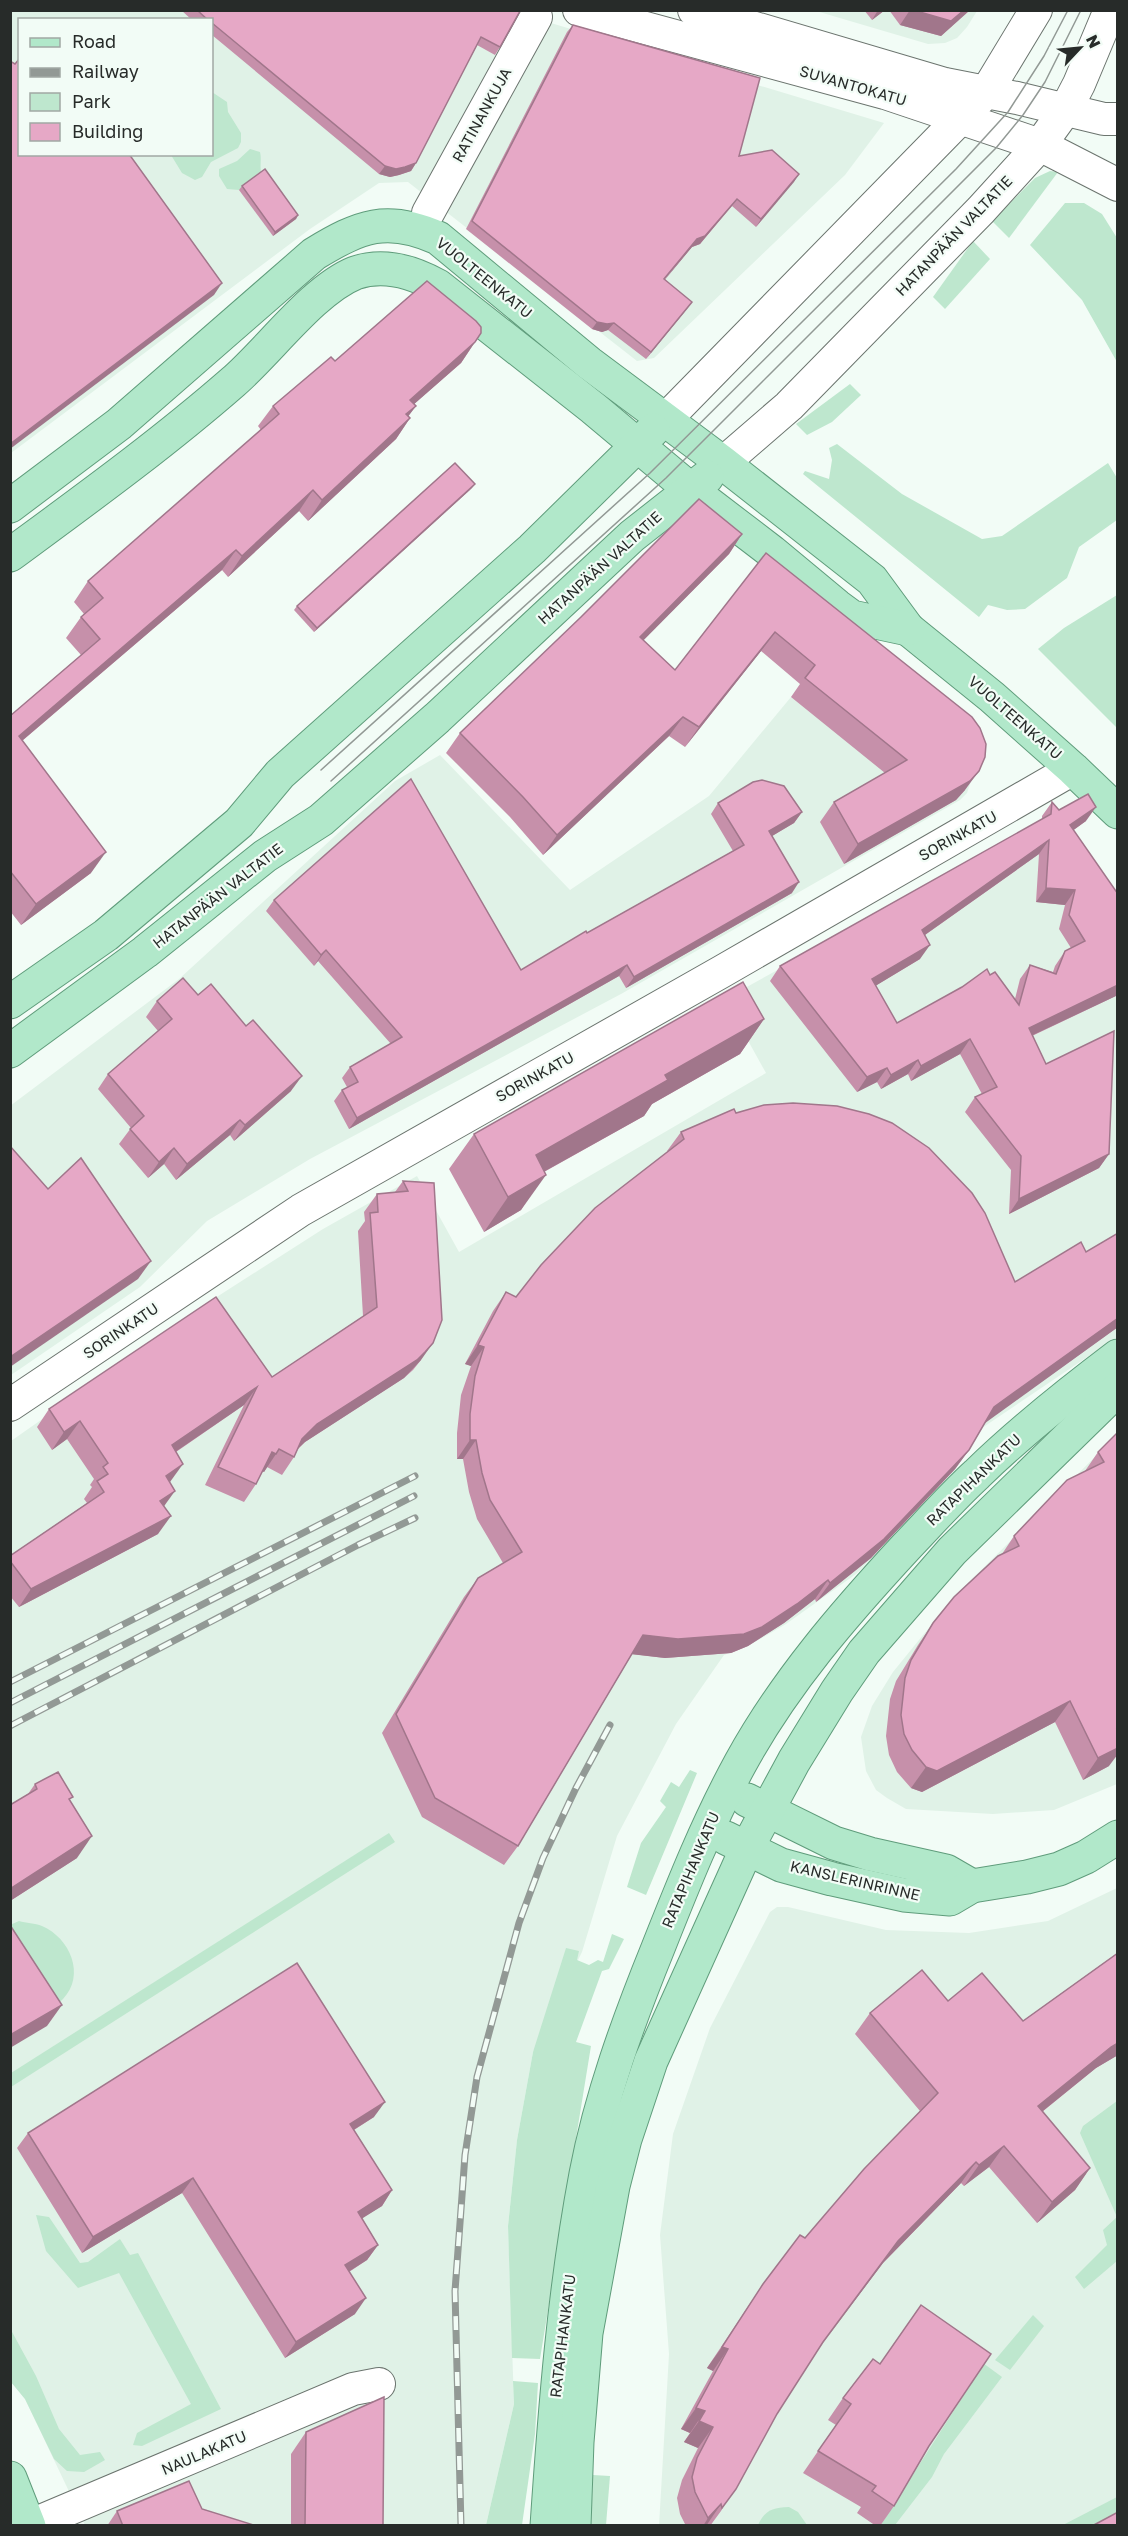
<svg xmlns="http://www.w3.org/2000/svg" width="1128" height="2536" viewBox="0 0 1128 2536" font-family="'Golos Text',sans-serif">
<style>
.built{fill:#e0f2e7;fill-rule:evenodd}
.green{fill:#bee7ce}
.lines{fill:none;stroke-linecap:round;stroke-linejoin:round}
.minor-casing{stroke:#6b746e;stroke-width:34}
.major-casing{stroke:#5f9c7b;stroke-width:35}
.minor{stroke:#fff;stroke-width:32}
.major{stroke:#b1e8ca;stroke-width:33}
.tram{stroke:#929995;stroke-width:1.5}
.rail-casing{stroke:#929995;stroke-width:7}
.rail{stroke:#f2fcf6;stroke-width:4.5;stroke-dasharray:14;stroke-linecap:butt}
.wall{fill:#c690aa;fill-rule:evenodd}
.shaded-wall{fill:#a1768b}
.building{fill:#e6a8c6;stroke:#a1768b;stroke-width:1.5;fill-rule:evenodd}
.labels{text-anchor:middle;stroke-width:4.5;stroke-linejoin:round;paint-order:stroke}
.street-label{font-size:15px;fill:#272b29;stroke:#f2fcf6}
</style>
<rect width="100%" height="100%" fill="#f2fcf6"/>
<g class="built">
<path d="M11 11H511L884 123 845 175 654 358 637 361 408 182 379 183 310 229 11 453ZM20 20H212V154H20Z"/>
<path d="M816 11H977L967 27 957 38 945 43 928 44Z"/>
<path d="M791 697 973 775 967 793 960 800 621 994 310 1159 207 1221 140 1287 11 1375 10 1106 179 979 395 781 440 755 570 890 709 796Z"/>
<path d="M1046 822 1117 921V1337L982 1428 946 1484 894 1537 856 1574 786 1624 748 1646 724 1655 676 1724 617 1836 582 1952 533 2052 517 2140 508 2226 514 2404 486 2525H85L25 2399 11 2382V1441L212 1300 323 1229 417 1176 459 1252 766 1073 725 999Z"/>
<path d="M1117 1435V1784L1054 1810 993 1814 906 1809 887 1798 876 1790 866 1771 861 1737 872 1706 893 1672 954 1597Z"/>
<path d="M1117 1888V2525L659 2526 669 2354 660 2235 673 2134 710 2028 770 1912 777 1907H788L886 1930 969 1933 1048 1921Z"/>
</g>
<g class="green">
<path d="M212 92 227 102 228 112 241 133V142L238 148 211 162 202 177 195 180 182 173 171 155 212 154Z"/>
<path d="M250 149 260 152C262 159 259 168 262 174L239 190 227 189 219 176V169L237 161Z"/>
<path d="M1050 171 1058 172 1009 238 992 221 1035 178Z"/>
<path d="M1065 203H1084L1102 214 1117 238V362L1082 300 1030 245Z"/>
<path d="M973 241 990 259 945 309 933 297Z"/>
<path d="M850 384 861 395 832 422 807 435 796 424Z"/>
<path d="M837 444 902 494 982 539 1002 536 1108 463 1117 478V520L1079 547 1067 578 1025 609 1007 610 988 605 979 617 803 474 805 471 829 479 832 460 829 448Z"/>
<path d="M1117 595V728L1038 649 1064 628Z"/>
<path d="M690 1770 697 1773 646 1895 627 1887 641 1843 666 1807 660 1801 671 1782 679 1787Z"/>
<path d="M389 1833 395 1842 11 2087V2073Z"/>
<path d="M19 1921C26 1923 35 1923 42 1926 70 1938 86 1975 63 1999 57 2005 47 2010 39 2014L11 1970 10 1925Z"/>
<path d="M612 1934 624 1939 609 1969 602 1971 576 2042 591 2046 540 2359 512 2358 508 2226 517 2140 533 2052 566 1948 579 1951 577 1960 589 1965 598 1960 603 1962Z"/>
<path d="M1117 2101V2261L1084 2289 1075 2277 1107 2245 1103 2230 1117 2217 1080 2133 1083 2126Z"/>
<path d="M36 2215 49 2217 80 2263 88 2262 120 2239 130 2255 138 2253 221 2409 142 2446 133 2445 137 2433 191 2404 119 2273 78 2288 46 2251Z"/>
<path d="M1033 2315 1044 2326 1010 2370 995 2360Z"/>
<path d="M927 2322 1002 2377 944 2454 932 2477 895 2525 880 2526 976 2376Z"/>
<path d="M11 2330 36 2376 59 2429 80 2455 100 2452 105 2460 84 2472 67 2471 54 2459 25 2399 11 2382Z"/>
<path d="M513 2381 538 2383 535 2434 522 2525H486L514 2404Z"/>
<path d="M593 2475 610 2476 606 2525 591 2526Z"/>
<path d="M1117 2497V2522L1111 2525 1061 2526Z"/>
<path d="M789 2507 798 2512 807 2525H758C765 2510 772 2508 789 2507Z"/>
</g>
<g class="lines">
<defs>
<g id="minor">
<path d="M579 10 885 93 1040 145 1118 185"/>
<path d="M694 10 945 84 1017 98 1104 119H1118"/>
<path d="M428 213 536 17"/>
<path d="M666 419 987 91 1036 10"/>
<path d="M723 463 789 406 981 210 1040 145 1066 109 1079 84 1110 10"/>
<path d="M10 1405 301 1210 721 972 1073 769"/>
<path d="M29 2526 353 2389 379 2384"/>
</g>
<g id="major">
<path d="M10 506 119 424 314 254C360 226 387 215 438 238L589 363 723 463 872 580 908 629 992 697 1073 769 1118 812"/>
<path d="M10 555C86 499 162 444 233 382 269 351 313 290 355 273 384 263 413 272 438 286L593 408 691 490 772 552 837 606 852 617 908 629"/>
<path d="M10 1002 106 935 239 823 280 774 532 549 653 430"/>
<path d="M10 1051 145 952 265 856 321 820 437 718 632 536 707 477"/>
<path d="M747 1800 834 1843 870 1854 946 1871 972 1886"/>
<path d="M726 1838 781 1865 832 1879 904 1895 950 1899 972 1886 1027 1877 1059 1869 1086 1857 1118 1837"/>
<path d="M10 2478 29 2526"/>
<path d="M547 2526C555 2408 564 2291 586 2174 601 2096 628 2022 658 1948 683 1885 708 1822 741 1762 785 1682 844 1614 906 1547 929 1523 952 1497 977 1474 1021 1431 1069 1393 1118 1356"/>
<path d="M574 2526 577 2442 586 2333 613 2186 625 2139 651 2061 747 1848 794 1761 837 1691 864 1652 952 1551 1118 1389"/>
</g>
</defs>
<use href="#minor" class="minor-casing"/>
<use href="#major" class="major-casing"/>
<use href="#minor" class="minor"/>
<use href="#major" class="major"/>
<g class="tram">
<path d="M321 770 650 473 956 169 1008 112 1044 56 1068 10"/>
<path d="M331 781 666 478 996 148 1023 115 1045 82 1081 10"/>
</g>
<defs>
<g id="rail">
<path d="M10 1682 415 1476"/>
<path d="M10 1703 414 1496"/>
<path d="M10 1726 358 1545 415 1518"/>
<path d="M461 2526 455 2291 465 2155 477 2077 519 1923 543 1858 576 1788 610 1725"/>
</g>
</defs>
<use href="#rail" class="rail-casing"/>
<use href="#rail" class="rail"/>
</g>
<g class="wall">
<path d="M181 10 520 11 500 47 495 55 477 45 416 163 411 171 399 175 390 177 379 174 212 35V20H192Z"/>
<path d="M864 10H885L872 20Z"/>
<path d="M889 10H970L941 36 900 25Z"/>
<path d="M573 25 739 156 799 174 756 227 732 206 700 244 692 247 665 279 686 310 646 359 608 330 602 332 592 329 466 229 567 32Z"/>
<path d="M242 186 298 215 296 219 273 236 239 190Z"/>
<path d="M481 333 461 363 414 404 416 406 408 416 410 418 396 439 308 521 299 511 228 577 222 570 22 741 91 873 21 925 10 911V716L81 655 66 638 81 617 84 614 74 602 88 581 261 430 258 426 273 406 335 361Z"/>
<path d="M472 488 314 632 294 610 297 606Z"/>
<path d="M742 534 729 554 643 640 675 670 766 553 965 790 956 800 844 864 820 822 834 802 885 773 791 697 800 684 761 651 685 747 669 736 543 855 510 817 446 753 460 733Z"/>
<path d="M1052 802 1059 810 1086 821 1073 830 1118 894V995L1032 1036 1046 1064 1109 1154 1099 1168 1009 1214 1011 1170 965 1112 975 1097 982 1094 960 1054 911 1081 908 1074 881 1089 877 1082 857 1092 770 981 780 966 1042 820V816ZM1039 854 1036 902 1065 905 1059 929 1071 948 1065 951 1055 966 1053 972 1030 965 1020 979 1015 999 990 975 897 1023 875 986 920 959 925 935Z"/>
<path d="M718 803 802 812 794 823 772 836 792 893 626 988 619 976 349 1129 334 1101 342 1090 347 1087 342 1078 350 1067 391 1044 318 961 314 966 266 911 274 900 521 970 733 851 711 814Z"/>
<path d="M198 995 291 1091 234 1141 230 1135 176 1180 164 1164 148 1178 119 1144 131 1128 98 1089 108 1074 158 1031 146 1017 157 1001Z"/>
<path d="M764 1019 740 1054 652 1104 644 1116 544 1172 521 1210 484 1232 449 1169 474 1134Z"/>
<path d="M736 1113 1015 1282 1118 1327 984 1423 969 1450 955 1469 871 1558 816 1602 815 1599 784 1623 748 1646 731 1653 665 1658 632 1654 518 1846 504 1865 422 1817 382 1733 464 1597 478 1578 503 1563 477 1519 469 1492 463 1459H457V1433L461 1395 471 1366 465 1364 493 1311 506 1292 516 1297 668 1152 667 1151 681 1132Z"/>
<path d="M403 1181 434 1183 421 1360 413 1370 404 1378 305 1442 298 1449 294 1457 282 1475 267 1467 264 1472 263 1471 256 1484 244 1502 205 1485 244 1405 176 1452 158 1534 19 1607 10 1596V1556L87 1503 84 1499 92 1487 90 1485 94 1479 67 1439 52 1450 37 1427 49 1409 272 1377 363 1316 358 1231 365 1221 364 1212 377 1194 395 1192Z"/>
<path d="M1118 1432 1109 1766 1083 1780 1055 1722 922 1792 911 1788 897 1772 889 1755 886 1736 890 1699 896 1681 918 1645 933 1623 1002 1554 1014 1536 1085 1471 1098 1452Z"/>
<path d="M35 1784 70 1801 77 1858 10 1901V1805L28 1794Z"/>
<path d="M1118 1952V2055L1096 2068 1042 2112 1090 2168 1075 2190 1037 2223 989 2167 964 2186 961 2183 883 2263 817 2350 777 2414 721 2511 710 2526H686L680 2514 677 2498 682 2480 698 2448 684 2442 690 2433 681 2429 713 2371 707 2368 763 2284 920 2111 855 2034 870 2013 948 2001 1023 2021 1116 1954Z"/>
<path d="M374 2117 354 2130 392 2190 382 2206 362 2218 378 2245 367 2260 349 2272 355 2314 285 2358 182 2193 82 2253 17 2148 28 2133Z"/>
<path d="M843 2398 929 2446 894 2506 880 2526H876L857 2513 861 2507 803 2473 836 2425 828 2420Z"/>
<path d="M306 2432 383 2526H291V2454Z"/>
<path d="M202 2509 257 2526H107L117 2511Z"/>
</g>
<g class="shaded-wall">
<path d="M878 10H885L872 20Z"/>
<path d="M910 10H970L941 36 900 25Z"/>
<path d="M416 163 411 171 399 175 390 177 379 174 385 166Z"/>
<path d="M799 174 794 182 756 227 761 219Z"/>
<path d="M737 199 700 244 692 247 659 287 697 239Z"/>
<path d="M298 215 296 219 273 236 275 232Z"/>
<path d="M222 283 214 295 10 449V444Z"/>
<path d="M692 302 686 310 646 359 651 352Z"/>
<path d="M597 322 614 323 608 330 602 332 592 329Z"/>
<path d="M475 342 461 363 396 420 410 400Z"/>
<path d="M416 406 401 426 406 414Z"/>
<path d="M410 418 396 439 308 521 322 500Z"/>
<path d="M475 484 472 488 314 632 317 628Z"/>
<path d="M313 490 299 511 228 577 242 556Z"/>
<path d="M742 534 729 554 627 657 640 637Z"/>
<path d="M236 550 222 570 10 751 19 736Z"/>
<path d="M775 632 761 651 685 747 699 727Z"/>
<path d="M683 717 669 736 543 855 557 835Z"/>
<path d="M979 771 965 790 956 800 844 864 858 844Z"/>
<path d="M1096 807 1086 821 1060 840 1070 825Z"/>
<path d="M802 812 794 823 762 842 769 831Z"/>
<path d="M1049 840 1039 854 912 944 922 930Z"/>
<path d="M106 852 91 873 21 925 36 904Z"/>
<path d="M799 882 792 893 626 988 634 977Z"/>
<path d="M1046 888 1075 890 1065 905 1036 902Z"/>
<path d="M930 945 920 959 862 994 872 979Z"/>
<path d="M326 950 318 961 314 966 321 955Z"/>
<path d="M627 965 619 976 349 1129 357 1118Z"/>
<path d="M1118 985V995L1018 1042 1029 1028Z"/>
<path d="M764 1019 740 1054 652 1104 644 1116 511 1190 536 1155 665 1075Z"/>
<path d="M970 1039 960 1054 911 1081 921 1066Z"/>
<path d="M918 1060 908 1074 881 1089 891 1075Z"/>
<path d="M887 1068 877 1082 857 1092 867 1077Z"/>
<path d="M302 1076 291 1091 234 1141 245 1125Z"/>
<path d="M240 1120 230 1135 176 1180 187 1164Z"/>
<path d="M174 1148 164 1164 148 1178 159 1162Z"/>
<path d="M1109 1154 1099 1168 1009 1214 1019 1199Z"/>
<path d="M546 1175 521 1210 484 1232 508 1197Z"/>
<path d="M151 1261 138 1279 10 1367V1357Z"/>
<path d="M1118 1318V1327L981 1426 994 1407Z"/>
<path d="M433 1343 421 1360 404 1378 305 1442 290 1456 302 1439 317 1424Z"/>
<path d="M478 1345 484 1347 471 1366 465 1364Z"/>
<path d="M257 1387 244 1405 159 1463 172 1445Z"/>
<path d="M80 1421 67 1439 52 1450 64 1432Z"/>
<path d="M470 1440H476L463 1459H457Z"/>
<path d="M969 1450 955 1469 871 1558 816 1602 830 1583Z"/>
<path d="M272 1452 276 1454 264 1472 260 1470Z"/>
<path d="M183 1464 170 1482 166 1476Z"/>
<path d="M175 1491 162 1509 160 1501Z"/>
<path d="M171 1516 158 1534 19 1607 31 1589Z"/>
<path d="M828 1580 815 1599 784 1623 748 1646 731 1653 665 1658 630 1654 643 1635Z"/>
<path d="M1070 1701 1055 1722 922 1792 911 1788 926 1767Z"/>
<path d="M1118 1748V1754L1109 1766 1083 1780 1098 1758Z"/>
<path d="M92 1836 77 1858 10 1901V1889Z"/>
<path d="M62 2005 47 2026 10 2048V2035Z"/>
<path d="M1118 2043V2055L1096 2068 1023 2127 1038 2106 1111 2047Z"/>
<path d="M385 2102 374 2117 339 2139 350 2124Z"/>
<path d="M1004 2146 989 2167 964 2186 979 2165Z"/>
<path d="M976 2162 961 2183 883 2263 808 2363 898 2241Z"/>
<path d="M1090 2168 1075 2190 1037 2223 1052 2202Z"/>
<path d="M193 2178 182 2193 82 2253 93 2237Z"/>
<path d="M392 2190 382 2206 347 2228 358 2212Z"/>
<path d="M378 2245 367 2260 334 2281 345 2265Z"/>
<path d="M366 2298 355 2314 285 2358 296 2342Z"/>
<path d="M722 2347 728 2349 713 2371 707 2368Z"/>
<path d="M696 2408 705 2411 690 2433 681 2429Z"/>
<path d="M699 2421 713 2427 698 2448 684 2442Z"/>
<path d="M721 2504 706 2526H703L708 2518Z"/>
</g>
<g class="building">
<path d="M197 10H520V11L500 47 481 37 416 163 405 167 396 169 385 166 212 23V20H208Z"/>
<path d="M913 10H964L951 21Z"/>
<path d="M573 25 760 78 739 156 772 150 799 174 761 219 737 199 705 236 697 239 664 279 692 302 651 352 614 323 607 324 597 322 472 221Z"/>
<path d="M20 58V154H129L222 283 10 444V61L15 64Z"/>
<path d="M265 169 298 215 275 232 242 186Z"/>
<path d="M427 281 476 321 481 327V333L475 342 410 400 416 406 406 414 410 418 322 500 313 490 242 556 236 550 19 736 106 852 36 904 10 871V716L100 639 81 617 103 598 88 581 279 414 273 406 331 357 335 361Z"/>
<path d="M455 463 475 484 317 628 297 606Z"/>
<path d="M699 499 742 534 640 637 675 670 766 553 972 717 980 728 986 744 985 757 979 771 970 781 858 844 834 802 907 760 805 678 815 665 775 632 699 727 683 717 557 835 523 797 460 733 581 617Z"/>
<path d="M411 779 521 970 586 931 587 933 744 845 718 803 753 782 762 780 784 786 802 812 769 831 799 882 634 977 627 965 357 1118 342 1090 358 1082 350 1067 402 1037 326 950 321 955 274 900Z"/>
<path d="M1088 794 1096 807 1070 825 1118 894V985L1029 1028 1046 1064 1114 1031 1109 1154 1019 1199 1021 1156 975 1097 997 1087 970 1039 921 1066 918 1060 891 1075 887 1068 867 1077 780 966 1051 814 1052 802 1059 810ZM1049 840 1046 888 1075 890 1069 915 1085 941 1065 951 1056 974 1030 965 1019 1005 995 972 990 975 987 969 962 987 897 1023 872 979 930 945 922 930Z"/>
<path d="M183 978 198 995 211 984 246 1026 253 1020 302 1076 245 1125 240 1120 187 1164 174 1148 159 1162 130 1129 144 1116 108 1074 172 1019 157 1001Z"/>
<path d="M743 982 764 1019 665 1075 668 1080 536 1155 546 1175 508 1197 474 1134Z"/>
<path d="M793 1103 837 1106 869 1114 892 1123 929 1148 972 1193 985 1213 1015 1282 1081 1242 1086 1252 1118 1233V1318L994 1407 969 1450 884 1539 830 1583 828 1580 797 1604 762 1627 744 1634 678 1639 643 1635 518 1846 435 1798 396 1714 478 1578 522 1552 490 1500 482 1473 476 1440H470V1414L475 1376 484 1347 478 1345 506 1292 516 1297 541 1265 595 1208 684 1139 681 1132 734 1109 736 1113 764 1105Z"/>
<path d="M10 1146 48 1189 81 1158 151 1261 10 1357Z"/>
<path d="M403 1181 434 1183 442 1320 433 1343 425 1352 417 1360 317 1424 302 1439 294 1457 279 1449 276 1454 272 1452 256 1484 218 1467 257 1387 172 1445 183 1464 166 1476 175 1491 160 1501 171 1516 31 1589 10 1561V1556L104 1492 97 1481 108 1474 103 1467 108 1463 80 1421 64 1432 49 1409 216 1297 272 1377 377 1307 370 1213 378 1212 377 1194 408 1191Z"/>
<path d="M1118 1432V1729H1117L1118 1731V1748L1098 1758 1070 1701 937 1771 926 1767 912 1750 904 1734 901 1715 905 1678 911 1660 933 1623 954 1597 998 1556 1019 1546 1014 1536 1067 1480 1104 1462 1098 1452Z"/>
<path d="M58 1772 73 1797 69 1799 92 1836 10 1889V1805L37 1789 35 1784Z"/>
<path d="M10 1925 62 2005 10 2035Z"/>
<path d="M1118 1953V2043L1111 2047 1038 2106 1090 2168 1052 2202 1004 2146 979 2165 976 2162 898 2241 823 2342 777 2414 736 2489 722 2508 721 2504 708 2518 695 2492 692 2477 697 2458 713 2427 699 2421 705 2411 696 2408 728 2349 722 2347 763 2284 800 2235 805 2238 864 2169 938 2093 870 2013 922 1970 948 2001 982 1973 1023 2021Z"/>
<path d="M297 1963 385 2102 350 2124 392 2190 358 2212 378 2245 345 2265 366 2298 296 2342 193 2178 93 2237 28 2133Z"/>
<path d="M921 2305 991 2354 929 2446 894 2506 872 2491 876 2486 818 2451 851 2404 843 2398 873 2359 880 2364Z"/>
<path d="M384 2397 383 2526H305L306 2432Z"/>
<path d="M189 2481 202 2509 257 2526H123L117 2511Z"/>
<path d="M1118 2512V2526H1092Z"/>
</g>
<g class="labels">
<g class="street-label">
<text transform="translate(853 86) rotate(16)" y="5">SUVANTOKATU</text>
<text transform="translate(482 115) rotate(-61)" y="5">RATINANKUJA</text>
<text transform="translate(954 236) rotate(-46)" y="5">HATANPÄÄN VALTATIE</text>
<text transform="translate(484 278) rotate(39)" y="5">VUOLTEENKATU</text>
<text transform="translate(600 568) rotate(-42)" y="5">HATANPÄÄN VALTATIE</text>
<text transform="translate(1015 718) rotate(41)" y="5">VUOLTEENKATU</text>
<text transform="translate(958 836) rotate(-29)" y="5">SORINKATU</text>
<text transform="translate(218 896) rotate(-38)" y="5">HATANPÄÄN VALTATIE</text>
<text transform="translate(535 1077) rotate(-29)" y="5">SORINKATU</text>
<text transform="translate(121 1331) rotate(-34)" y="5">SORINKATU</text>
<text transform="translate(974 1480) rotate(-44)" y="5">RATAPIHANKATU</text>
<text transform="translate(691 1870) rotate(-67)" y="5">RATAPIHANKATU</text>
<text transform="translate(855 1881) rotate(13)" y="5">KANSLERINRINNE</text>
<text transform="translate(563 2336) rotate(-83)" y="5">RATAPIHANKATU</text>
<text transform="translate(204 2453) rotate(-23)" y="5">NAULAKATU</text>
</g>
</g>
<rect width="1128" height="2536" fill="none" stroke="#272b29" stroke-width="24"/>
<rect x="18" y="18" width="195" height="138" fill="#f2fcf6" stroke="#a1a8a4" stroke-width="1.5"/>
<rect x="30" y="38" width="30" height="9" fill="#b1e8ca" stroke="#a1a8a4" stroke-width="1.5"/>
<text x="72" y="48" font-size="18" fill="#272b29">Road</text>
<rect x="30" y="68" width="30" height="9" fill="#929995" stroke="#a1a8a4" stroke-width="1.5"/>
<text x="72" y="78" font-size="18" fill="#272b29">Railway</text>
<rect x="30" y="93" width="30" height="18" fill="#bee7ce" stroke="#a1a8a4" stroke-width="1.5"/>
<text x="72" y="108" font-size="18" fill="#272b29">Park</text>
<rect x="30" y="123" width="30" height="18" fill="#e6a8c6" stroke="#a1a8a4" stroke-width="1.5"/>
<text x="72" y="138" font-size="18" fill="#272b29">Building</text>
<g transform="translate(1080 48) rotate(64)" stroke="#f2fcf6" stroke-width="4.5" paint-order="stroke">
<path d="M0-4.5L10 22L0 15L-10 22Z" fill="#272b29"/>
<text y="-9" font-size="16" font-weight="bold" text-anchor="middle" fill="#272b29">N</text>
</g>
</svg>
